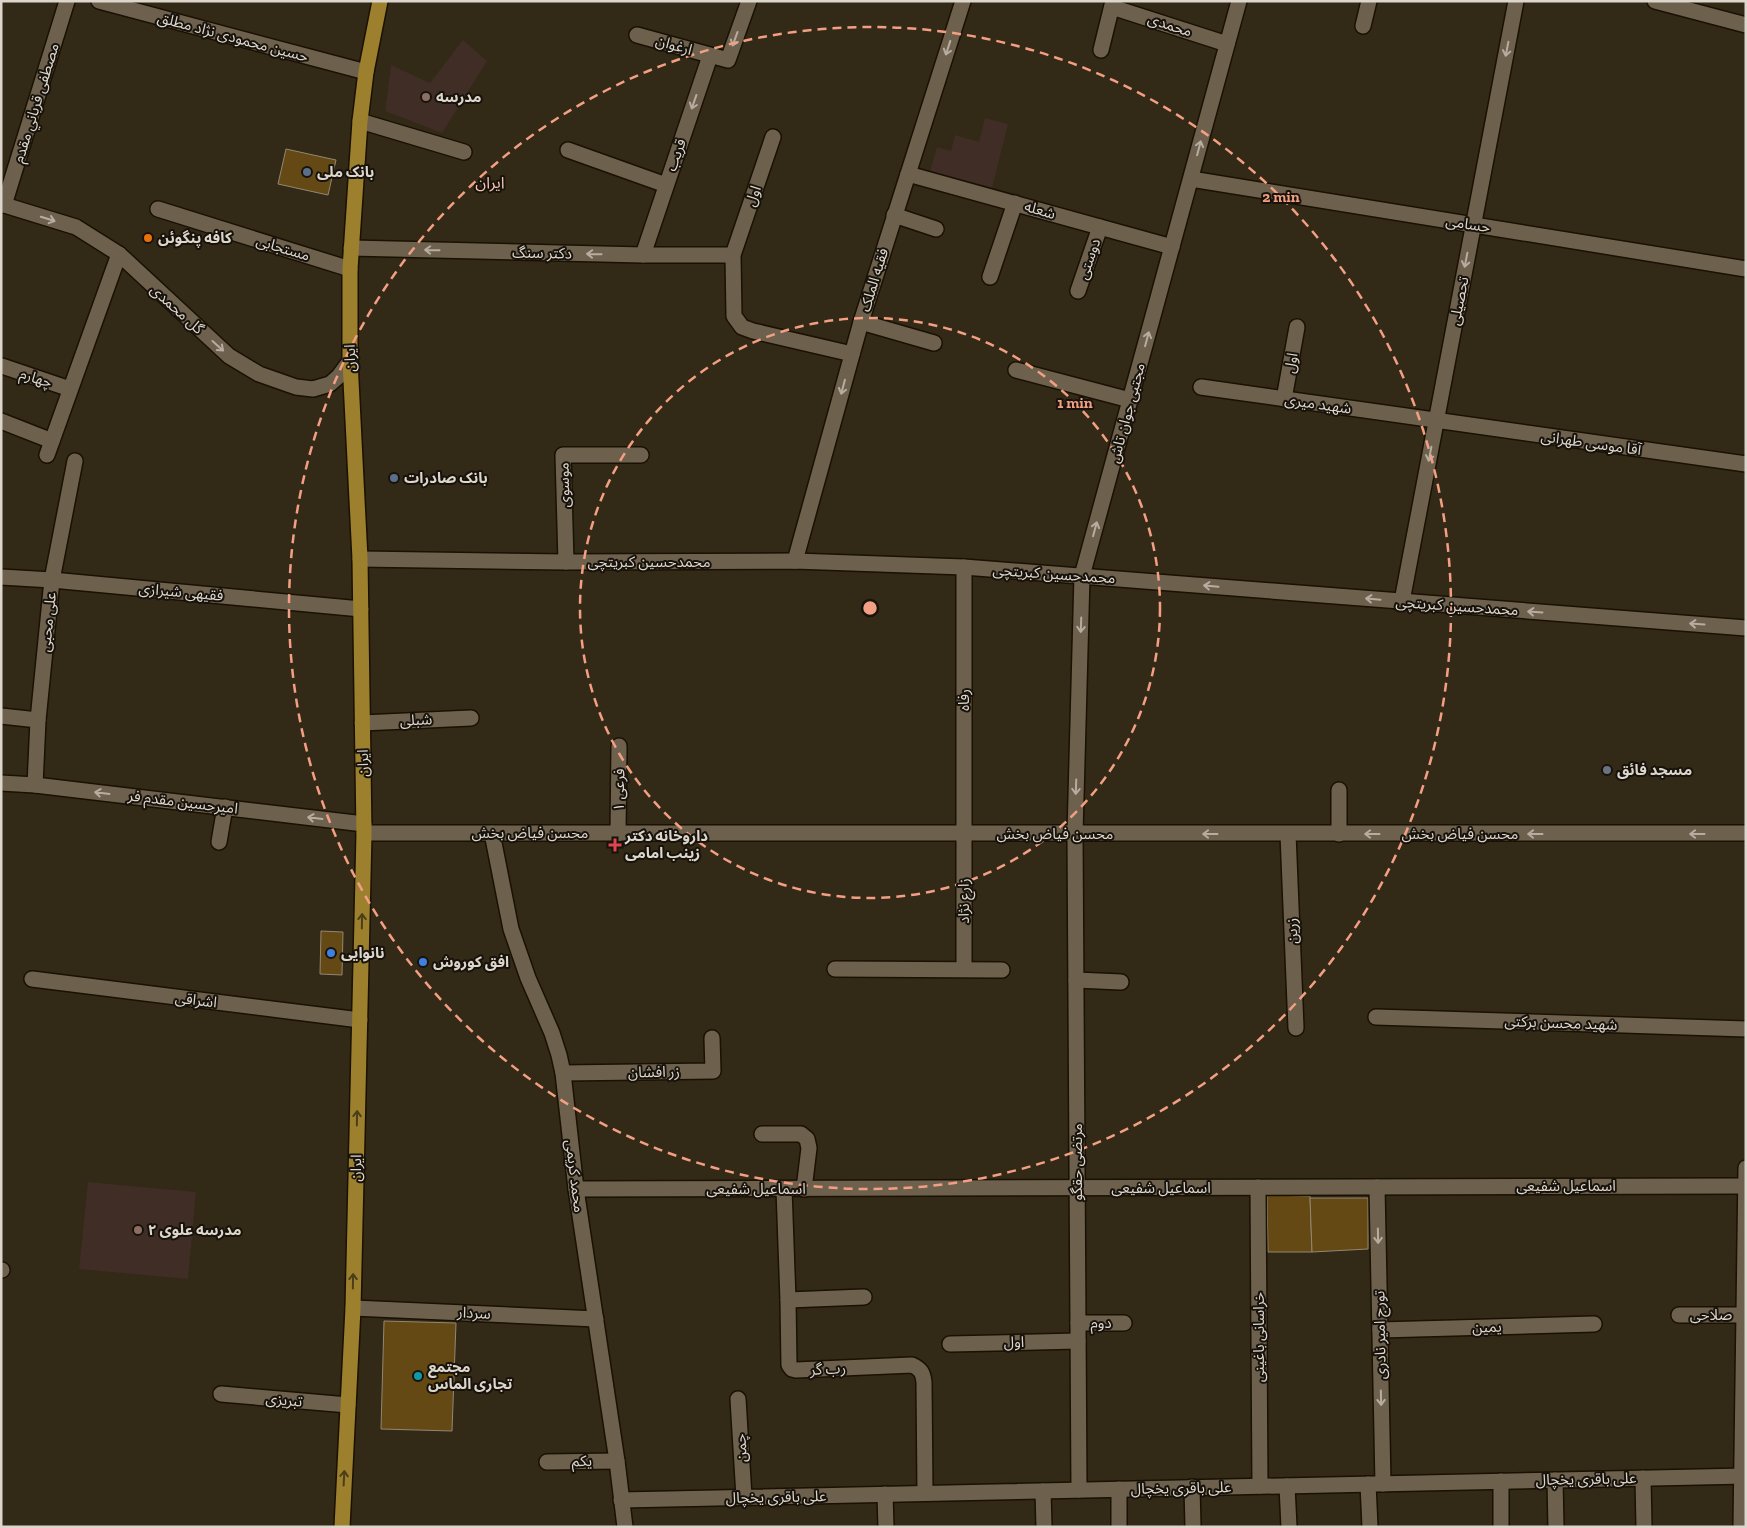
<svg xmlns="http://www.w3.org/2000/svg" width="1747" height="1528" viewBox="0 0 1747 1528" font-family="'Zilla Slab','Noto Sans Arabic',serif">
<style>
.education{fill:#3f2d26}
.building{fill:#644914;stroke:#938773}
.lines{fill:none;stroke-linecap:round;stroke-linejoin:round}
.minor-casing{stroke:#1a1103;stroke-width:18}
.major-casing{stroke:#1a1103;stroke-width:18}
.minor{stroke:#6d614e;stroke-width:15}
.major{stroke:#9c802e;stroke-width:15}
.oneway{stroke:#b6ada0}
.oneway2{stroke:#4c3e19}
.ring{fill:none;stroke:#f39f83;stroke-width:2.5;stroke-dasharray:9 6}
.education-dot{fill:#8d6e63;stroke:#17120b;stroke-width:2}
.service-dot{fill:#5c6f8a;stroke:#17120b;stroke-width:2}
.food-dot{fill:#e8710a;stroke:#17120b;stroke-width:2}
.worship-dot{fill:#6b7280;stroke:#17120b;stroke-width:2}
.health-dot{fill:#e0444e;stroke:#17120b;stroke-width:2}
.shop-dot{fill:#3f7fe0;stroke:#17120b;stroke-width:2}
.culture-dot{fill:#0f9aa8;stroke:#17120b;stroke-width:2}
.labels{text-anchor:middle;stroke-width:4;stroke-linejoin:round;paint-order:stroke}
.street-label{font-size:15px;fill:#ddd6cc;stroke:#17120b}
.poi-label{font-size:15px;font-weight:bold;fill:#ddd6cc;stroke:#17120b;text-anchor:start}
.neighbourhood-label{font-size:16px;fill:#f6c6b5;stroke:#17120b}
.centre{fill:#f39f83;stroke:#17120b;stroke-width:2.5}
.ring-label{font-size:15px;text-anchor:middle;font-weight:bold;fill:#f39f83;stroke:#17120b;stroke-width:4;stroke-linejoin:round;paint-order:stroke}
</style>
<rect width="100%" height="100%" fill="#332917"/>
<g class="education">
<path d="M463 40 487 61 442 133 385 111 391 65 430 83Z"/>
<path d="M985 118 1008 124 992 188 930 172 937 147 951 151 955 135 979 142Z"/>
<path d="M88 1182 196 1192 188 1279 79 1269Z"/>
</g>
<g class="building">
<path d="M286 149 336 160 328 195 278 184Z"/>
<path d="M321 931 343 932 342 975 320 974Z"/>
<path d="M1267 1195 1310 1196 1312 1252H1268Z"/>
<path d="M1310 1198H1368V1249L1312 1252Z"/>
<path d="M384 1321 456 1323 452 1431 381 1429Z"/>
</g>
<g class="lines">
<defs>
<g id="minor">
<path d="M99 1 366 72"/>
<path d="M1655 1 1746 25"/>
<path d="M1112 7 1227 44"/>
<path d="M1363 26 1369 1"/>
<path d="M637 35 728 60 749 1"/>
<path d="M1101 50 1113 1"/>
<path d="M360 121 464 152"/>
<path d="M773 137 733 255 734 316 742 327 753 331 852 354"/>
<path d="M568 150 666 185"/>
<path d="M908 174 1172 247"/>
<path d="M1191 179 1746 269"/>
<path d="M1 204 76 227 119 254 229 356 259 374 296 387 313 389 330 384 339 376 350 361"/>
<path d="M4 205 67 1"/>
<path d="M158 209 350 269"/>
<path d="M894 215 936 229"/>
<path d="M351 248 643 255H733"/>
<path d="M643 255 710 56"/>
<path d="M990 277 1015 203"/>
<path d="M1078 291 1100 227"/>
<path d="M861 322 934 343"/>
<path d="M2 366 70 389"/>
<path d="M1016 370 1130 400"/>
<path d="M1201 387 1746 464"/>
<path d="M1284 399 1297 327"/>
<path d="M1 421 52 441"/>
<path d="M47 455 119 254"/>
<path d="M360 559 566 562 795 561 964 567 1746 628"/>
<path d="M795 561 861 322 963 1"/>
<path d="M566 562 563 455H641"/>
<path d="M964 567V969"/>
<path d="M1 577 52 580 361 609"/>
<path d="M1402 601 1516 1"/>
<path d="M1 716 38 720"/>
<path d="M362 723 471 718"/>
<path d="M1 783 35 785 364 824"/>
<path d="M35 785 38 720 52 580 75 461"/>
<path d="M1339 790V834"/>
<path d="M364 833H1746"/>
<path d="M492 833 511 929 528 978 552 1033 559 1055 563 1073 576 1189 617 1461 625 1527"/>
<path d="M618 834 619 746"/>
<path d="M1288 834 1296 1028"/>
<path d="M219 842 225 807"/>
<path d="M835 969 1002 970"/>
<path d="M32 979 360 1020"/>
<path d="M1076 980 1121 982"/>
<path d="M1376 1017 1746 1029"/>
<path d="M563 1073 713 1071 712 1038"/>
<path d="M762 1134H801L807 1139 809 1148 804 1189"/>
<path d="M1258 1187 1260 1486"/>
<path d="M1377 1187 1383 1484"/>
<path d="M576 1189 1746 1186"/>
<path d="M784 1189 788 1300 789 1365 792 1369 796 1370 912 1365C921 1369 923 1373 924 1382L925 1493"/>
<path d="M1 1270H2"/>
<path d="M788 1300 864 1297"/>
<path d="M353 1308 596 1319"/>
<path d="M1679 1315H1744"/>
<path d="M1078 1323H1124"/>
<path d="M1380 1330 1594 1324"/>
<path d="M950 1344 1078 1341"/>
<path d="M221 1394 348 1405"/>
<path d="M738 1399 744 1497"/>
<path d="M547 1462 617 1461"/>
<path d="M1643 1478 1644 1527"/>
<path d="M1555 1480 1556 1527"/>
<path d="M1501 1481V1527"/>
<path d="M1368 1484 1370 1527"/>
<path d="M1287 1486 1289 1527"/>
<path d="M1192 1487 1193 1527"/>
<path d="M1119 1489V1527"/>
<path d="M1079 1490 1075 834 1082 576 1239 1"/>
<path d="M1043 1491 1044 1527"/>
<path d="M885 1494 886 1527"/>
<path d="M621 1500 1746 1476"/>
<path d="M1741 1527 1746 1168"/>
</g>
<path id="major" d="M342 1527 353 1308 364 833 360 559 350 361V269L360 121 366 72 380 1"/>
</defs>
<use href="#minor" class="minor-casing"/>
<use href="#major" class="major-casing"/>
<use href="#minor" class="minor"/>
<use href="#major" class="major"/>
</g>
<defs><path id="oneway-shaft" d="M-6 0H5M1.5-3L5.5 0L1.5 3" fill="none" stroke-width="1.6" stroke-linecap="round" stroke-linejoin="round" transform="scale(1.25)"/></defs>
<g class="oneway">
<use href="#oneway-shaft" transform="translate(735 39) rotate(110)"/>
<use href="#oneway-shaft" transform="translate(948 48) rotate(108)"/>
<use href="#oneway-shaft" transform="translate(1507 49) rotate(101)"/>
<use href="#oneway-shaft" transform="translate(694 102) rotate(109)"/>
<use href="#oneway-shaft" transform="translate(1199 148) rotate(-75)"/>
<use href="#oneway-shaft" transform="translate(48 219) rotate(17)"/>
<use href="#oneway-shaft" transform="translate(432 250) rotate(-179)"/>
<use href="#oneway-shaft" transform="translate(594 254) rotate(-179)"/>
<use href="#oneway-shaft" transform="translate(1466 260) rotate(101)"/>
<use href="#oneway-shaft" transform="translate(1147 339) rotate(-75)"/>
<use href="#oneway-shaft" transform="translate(218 346) rotate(42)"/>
<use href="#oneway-shaft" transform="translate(843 387) rotate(105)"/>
<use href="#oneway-shaft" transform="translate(1430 454) rotate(101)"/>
<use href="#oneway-shaft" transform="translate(1095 529) rotate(-75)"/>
<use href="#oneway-shaft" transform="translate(1211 586) rotate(-175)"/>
<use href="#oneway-shaft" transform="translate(1373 599) rotate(-175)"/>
<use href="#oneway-shaft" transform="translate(1535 612) rotate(-176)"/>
<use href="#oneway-shaft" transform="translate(1697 624) rotate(-176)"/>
<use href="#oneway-shaft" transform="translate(1081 625) rotate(92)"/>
<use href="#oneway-shaft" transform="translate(1076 787) rotate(92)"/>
<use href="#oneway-shaft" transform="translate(102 793) rotate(-173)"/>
<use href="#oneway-shaft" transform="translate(315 818) rotate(-173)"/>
<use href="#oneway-shaft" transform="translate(1210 834) rotate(-180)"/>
<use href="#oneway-shaft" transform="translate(1372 834) rotate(180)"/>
<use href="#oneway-shaft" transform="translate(1535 834) rotate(180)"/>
<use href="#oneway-shaft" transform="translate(1697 834) rotate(180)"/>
<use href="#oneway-shaft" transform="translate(1378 1236) rotate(89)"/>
<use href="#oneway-shaft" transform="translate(1381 1398) rotate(89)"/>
</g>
<g class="oneway2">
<use href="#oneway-shaft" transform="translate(362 921) rotate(-89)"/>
<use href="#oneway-shaft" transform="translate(357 1118) rotate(-89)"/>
<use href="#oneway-shaft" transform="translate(353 1281) rotate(-89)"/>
<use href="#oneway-shaft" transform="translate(344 1478) rotate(-87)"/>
</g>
<g class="ring">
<circle cx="870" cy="608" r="290"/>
<circle cx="870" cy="608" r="581"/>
</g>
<g class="education-dot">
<circle cx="426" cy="97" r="5"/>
<circle cx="138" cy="1230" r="5"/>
</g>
<g class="service-dot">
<circle cx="307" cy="172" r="5"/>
<circle cx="394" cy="478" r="5"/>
</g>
<circle class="food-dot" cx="148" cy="238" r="5"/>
<circle class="worship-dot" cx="1607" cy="770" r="5"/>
<path class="health-dot" d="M612.5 837.5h5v5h5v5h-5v5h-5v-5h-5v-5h5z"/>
<g class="shop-dot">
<circle cx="331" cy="953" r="5"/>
<circle cx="423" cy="962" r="5"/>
</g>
<circle class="culture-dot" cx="418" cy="1376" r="5"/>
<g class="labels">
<g class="street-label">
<text transform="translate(1170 25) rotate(18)" y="5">محمدی</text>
<text transform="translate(233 37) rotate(15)" y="5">حسین محمودی نژاد مطلق</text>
<text transform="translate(674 45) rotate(16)" y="5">ارغوان</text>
<text transform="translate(36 103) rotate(-73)" y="5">مصطفی قرباني مقدم</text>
<text transform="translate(676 155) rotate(-71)" y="5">قریب</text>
<text transform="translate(753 196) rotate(-71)" y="5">اول</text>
<text transform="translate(1040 210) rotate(16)" y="5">شعله</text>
<text transform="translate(1468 224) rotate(9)" y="5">حسامی</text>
<text transform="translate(283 248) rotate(17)" y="5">مستجابی</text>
<text transform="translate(542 253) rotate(1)" y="5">دکتر سنگ</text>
<text transform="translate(1089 259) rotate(-71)" y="5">دوستی</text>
<text transform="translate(874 280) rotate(-73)" y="5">فقیه الملک</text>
<text transform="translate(1459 301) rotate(-79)" y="5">تحصیلی</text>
<text transform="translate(177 309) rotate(42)" y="5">گل محمدی</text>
<text transform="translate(350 358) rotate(-91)" y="5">ایران</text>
<text transform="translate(1291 363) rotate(-80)" y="5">اول</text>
<text transform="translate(36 378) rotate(18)" y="5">چهارم</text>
<text transform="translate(1318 404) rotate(8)" y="5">شهید میری</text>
<text transform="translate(1127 413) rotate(-75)" y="5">مجتبی جوان تاش</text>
<text transform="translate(1591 443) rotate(8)" y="5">آقا موسی طهرانی</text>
<text transform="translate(564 485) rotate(-91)" y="5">موسوی</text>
<text x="649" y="567">محمدحسین کبریتچی</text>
<text transform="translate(1054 574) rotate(4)" y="5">محمدحسین کبریتچی</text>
<text transform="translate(181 592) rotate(5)" y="5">فقیهی شیرازی</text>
<text transform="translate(1457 606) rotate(4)" y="5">محمدحسین کبریتچی</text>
<text transform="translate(48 622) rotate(-84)" y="5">علی محبی</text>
<text transform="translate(964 700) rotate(-90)" y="5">رفاه</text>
<text transform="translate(416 720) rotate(-3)" y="5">شبلی</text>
<text transform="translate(363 763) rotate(-91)" y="5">ایران</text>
<text transform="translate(619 790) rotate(-89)" y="5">فرعی ۱</text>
<text transform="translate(183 802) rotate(7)" y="5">امیرحسین مقدم فر</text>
<text x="530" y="838">محسن فیاض بخش</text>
<text x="1055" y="839">محسن فیاض بخش</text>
<text x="1460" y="839">محسن فیاض بخش</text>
<text transform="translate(964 901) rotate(-90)" y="5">زارع نژاد</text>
<text transform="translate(1292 931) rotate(-92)" y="5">زرین</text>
<text transform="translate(196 1000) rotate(7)" y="5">اشراقی</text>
<text transform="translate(1561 1023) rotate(2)" y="5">شهید محسن برکتی</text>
<text transform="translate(654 1072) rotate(-1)" y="5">زر افشان</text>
<text transform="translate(1077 1162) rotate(-90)" y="5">مرتضی حقگو</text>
<text transform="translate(356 1168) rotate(-89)" y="5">ایران</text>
<text transform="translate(575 1176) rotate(83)" y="5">محمد کریمی</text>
<text x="1566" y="1191">اسماعیل شفیعی</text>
<text x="1161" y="1193">اسماعیل شفیعی</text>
<text x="756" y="1194">اسماعیل شفیعی</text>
<text transform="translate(474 1313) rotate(3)" y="5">سردار</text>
<text x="1711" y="1320">صلاحی</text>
<text x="1101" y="1328">دوم</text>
<text transform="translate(1487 1327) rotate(-2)" y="5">یمین</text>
<text transform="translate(1380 1335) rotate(-91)" y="5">تورج امیر نادری</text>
<text transform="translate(1259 1337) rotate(-90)" y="5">خراسانی باغینی</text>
<text transform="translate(1014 1342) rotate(-1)" y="5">اول</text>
<text transform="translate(828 1369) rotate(-3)" y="5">رب گر</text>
<text transform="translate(284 1400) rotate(5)" y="5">تبریزی</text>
<text transform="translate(741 1448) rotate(-93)" y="5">چمن</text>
<text transform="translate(582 1461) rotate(-1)" y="5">یکم</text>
<text transform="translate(1586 1479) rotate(-1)" y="5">علی باقری یخچال</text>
<text transform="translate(1181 1488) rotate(-1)" y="5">علی باقری یخچال</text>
<text transform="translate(776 1497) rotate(-1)" y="5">علی باقری یخچال</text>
</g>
<g class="poi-label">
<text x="436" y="102">مدرسه</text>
<text x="317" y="177">بانک ملی</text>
<text x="158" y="243">کافه پنگوئن</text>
<text x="404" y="483">بانک صادرات</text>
<text x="1617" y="775">مسجد فائق</text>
<text x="625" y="841">داروخانه دکتر<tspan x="625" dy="17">زینب امامی</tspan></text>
<text x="341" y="958">نانوایی</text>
<text x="433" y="967">افق کوروش</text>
<text x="148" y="1235">مدرسه علوی ۲</text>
<text x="428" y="1372">مجتمع<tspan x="428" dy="17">تجاری الماس</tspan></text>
</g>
<g class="neighbourhood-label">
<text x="490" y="188">ایران</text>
</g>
</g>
<circle cx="870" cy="608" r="8" class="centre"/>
<g class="ring-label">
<text x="1281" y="202">2 min</text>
<text x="1075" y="408">1 min</text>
</g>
<rect width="1747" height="1528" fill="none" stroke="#ddd6cc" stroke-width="5"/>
</svg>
